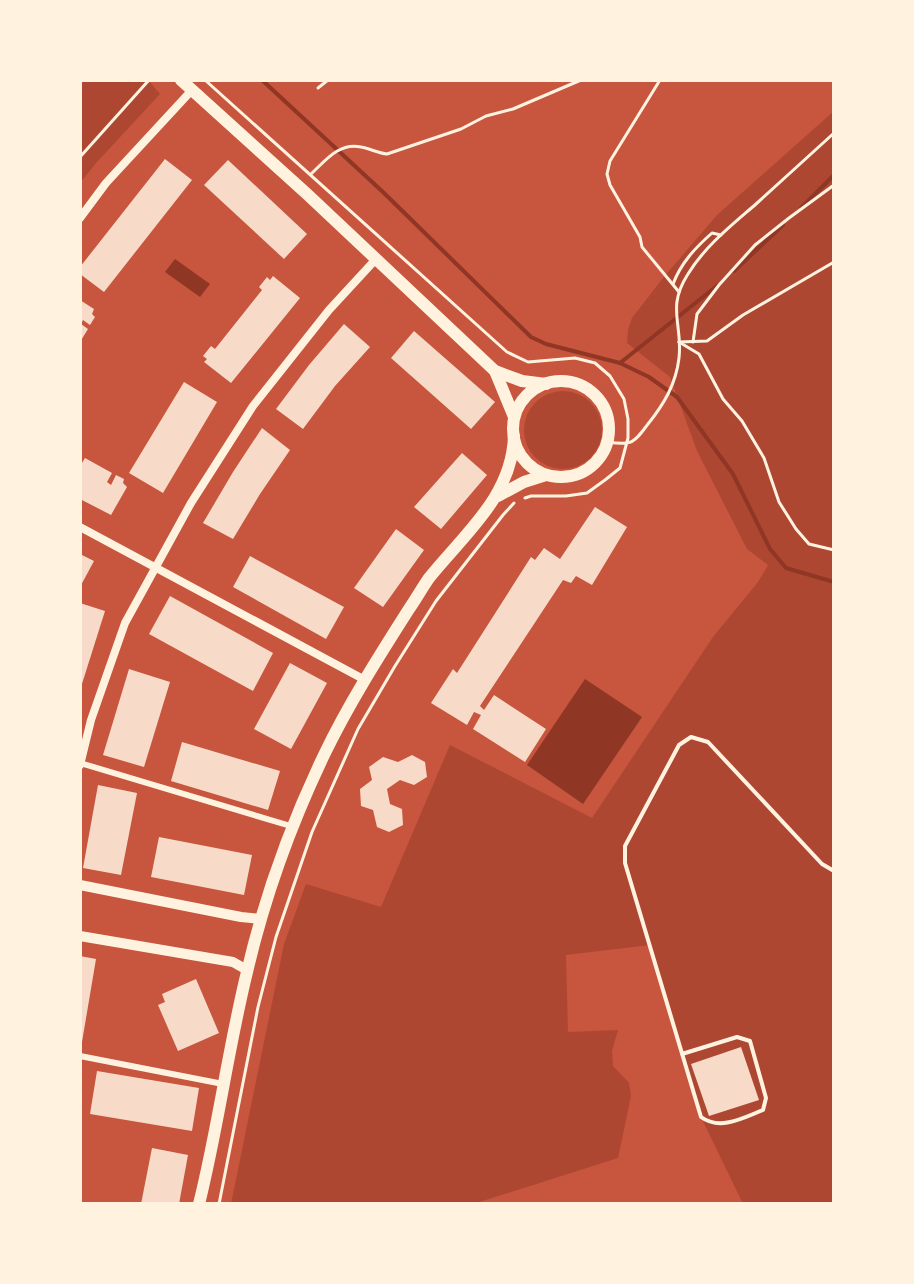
<svg xmlns="http://www.w3.org/2000/svg" width="914" height="1284" viewBox="0 0 914 1284" font-family="'Roboto Condensed',sans-serif">
<style>
.green{fill:#ae4732}
.water{fill:#8f3625}
.lines{fill:none;stroke-linecap:round;stroke-linejoin:round}
.stream{stroke:#8f3625;stroke-width:4}
.building{fill:#f7dbc8}
.path{stroke:#fff3e0;stroke-width:3}
.service{stroke:#fff3e0;stroke-width:4}
.pedestrian{stroke:#fff3e0;stroke-width:6}
.minor{stroke:#fff3e0;stroke-width:8}
.tertiary{stroke:#fff3e0;stroke-width:10}
.secondary{stroke:#fff3e0;stroke-width:12}
</style>
<rect width="100%" height="100%" fill="#c8553d"/>
<g class="green">
<path d="M80 80H148L160 94 96 163 80 183Z"/>
<path d="M834 111V1201L824 1204H743L701 1117 650 945 566 955 568 1032 618 1030 612 1051 613 1066 629 1083 631 1096 618 1158 473 1204H231L284 944 306 884 381 907 450 745 592 818 713 637 758 582 768 565 747 549 697 451 670 377 627 343 628 330 632 318 663 278 717 215Z"/>
<circle cx="563" cy="430" r="39"/>
</g>
<g class="water">
<path d="M175 259 210 284 200 297 165 272Z"/>
<path d="M585 679 642 717 583 804 527 765Z"/>
</g>
<g class="lines">
<g class="stream">
<path d="M262 80 384 193 531 337 546 344 620 363 649 377 677 397 733 474 770 549 786 568 834 582"/>
<path d="M801 208 834 175"/>
<path d="M734 271 783 225"/>
<path d="M620 363 718 285"/>
</g>
</g>
<g class="building">
<path d="M165 159 192 180 104 292 80 274V267Z"/>
<path d="M228 160 307 234 284 259 204 185Z"/>
<path d="M273 276 300 298 231 383 204 362 207 359 203 356 211 346 215 349 262 290 259 287 267 277 270 280Z"/>
<path d="M80 300 94 309 92 314 95 317 90 325 83 320 81 324 88 329 80 342Z"/>
<path d="M344 324 370 347 335 386 303 429 276 409 309 365Z"/>
<path d="M414 331 495 402 471 429 391 358Z"/>
<path d="M184 382 217 402 163 493 129 473Z"/>
<path d="M262 428 290 450 260 494 233 539 203 523 233 472Z"/>
<path d="M462 453 487 475 441 529 414 507Z"/>
<path d="M85 458 112 473 107 482 111 485 116 475 124 479 123 483 127 487 111 515 80 499V466Z"/>
<path d="M595 507 627 527 592 585 576 576 571 583 563 580 480 706 484 710 494 695 546 729 525 762 473 729 481 715 474 712 467 725 431 703 453 669 457 673 531 557 535 560 544 548 560 559Z"/>
<path d="M396 529 424 550 383 607 354 588Z"/>
<path d="M80 554 94 561 80 587Z"/>
<path d="M250 556 344 607 326 639 233 587Z"/>
<path d="M170 596 273 653 253 691 149 634Z"/>
<path d="M80 603 105 611 81 687H80Z"/>
<path d="M290 663 327 683 291 749 254 729Z"/>
<path d="M129 669 170 682 144 767 103 755Z"/>
<path d="M182 742 280 771 268 810 171 781Z"/>
<path d="M412 755 425 762 427 777 414 785 400 780 387 789 390 804 402 809 403 825 389 832 377 827 373 810 361 806 360 789 372 780 369 767 383 757 398 762Z"/>
<path d="M98 785 137 793 121 875 83 868Z"/>
<path d="M159 837 252 855 244 895 151 877Z"/>
<path d="M80 956 96 959 82 1042H80Z"/>
<path d="M196 979 219 1033 178 1051 158 1005 165 1002 162 994Z"/>
<path d="M741 1047 759 1100 709 1116 691 1064Z"/>
<path d="M97 1071 199 1088 192 1131 90 1114Z"/>
<path d="M152 1148 188 1155 179 1204H141Z"/>
</g>
<g class="lines">
<g class="path">
<path d="M205 80 507 352 528 362 575 358 595 363 610 376 624 399 628 419V438L620 468 605 480 587 493 566 496H531L525 498"/>
<path d="M660 80 610 161 607 174 610 185 640 237 642 247 679 292"/>
<path d="M318 88 328 80"/>
<path d="M80 157 149 80"/>
<path d="M311 174C325 161 339 142 361 147 371 149 378 153 387 154L461 129 486 116 513 109 581 80"/>
<path d="M673 284C681 263 695 248 712 233L721 235"/>
<path d="M679 342 699 354 723 399 742 421 764 458 779 502 796 529 809 544 834 550"/>
<path d="M679 342 707 341 743 315 834 262"/>
<path d="M693 342 697 314 719 285 755 245 789 218 834 185"/>
<path d="M608 442C632 446 634 443 648 424 664 404 676 384 679 358 683 324 666 308 688 274 705 246 732 225 756 204 782 180 808 157 834 133"/>
<path d="M219 1204 258 1007 276 937 312 832 358 729 395 666 436 601 503 515 514 503"/>
</g>
<path class="service" d="M682 1054 737 1037 750 1041 766 1098 763 1110C743 1118 720 1131 701 1117L625 863V846L679 745 691 737 708 742 822 864 834 871"/>
<g class="pedestrian">
<path d="M80 763 294 827"/>
<path d="M80 1056 223 1084"/>
</g>
<g class="minor">
<path d="M80 218 106 183 192 90"/>
<path d="M80 527 365 680"/>
<path d="M80 765 91 720 125 623 191 503 253 406 329 310 376 259"/>
</g>
<g class="tertiary">
<path d="M80 885 241 917 261 919"/>
<path d="M80 936 233 962 247 970"/>
</g>
<g class="secondary">
<path d="M181 80 307 194 495 371 522 381 546 384"/>
<path d="M495 371 514 417"/>
<circle cx="561" cy="429" r="48"/>
<path d="M498 496 524 482 546 475"/>
<path d="M199 1204C218 1128 228 1049 247 972 264 899 291 824 324 755 348 705 379 656 409 609 416 599 422 588 429 578 464 534 512 497 514 436"/>
</g>
</g>
<rect width="914" height="1284" fill="none" stroke="#fff3e0" stroke-width="164"/>
</svg>
